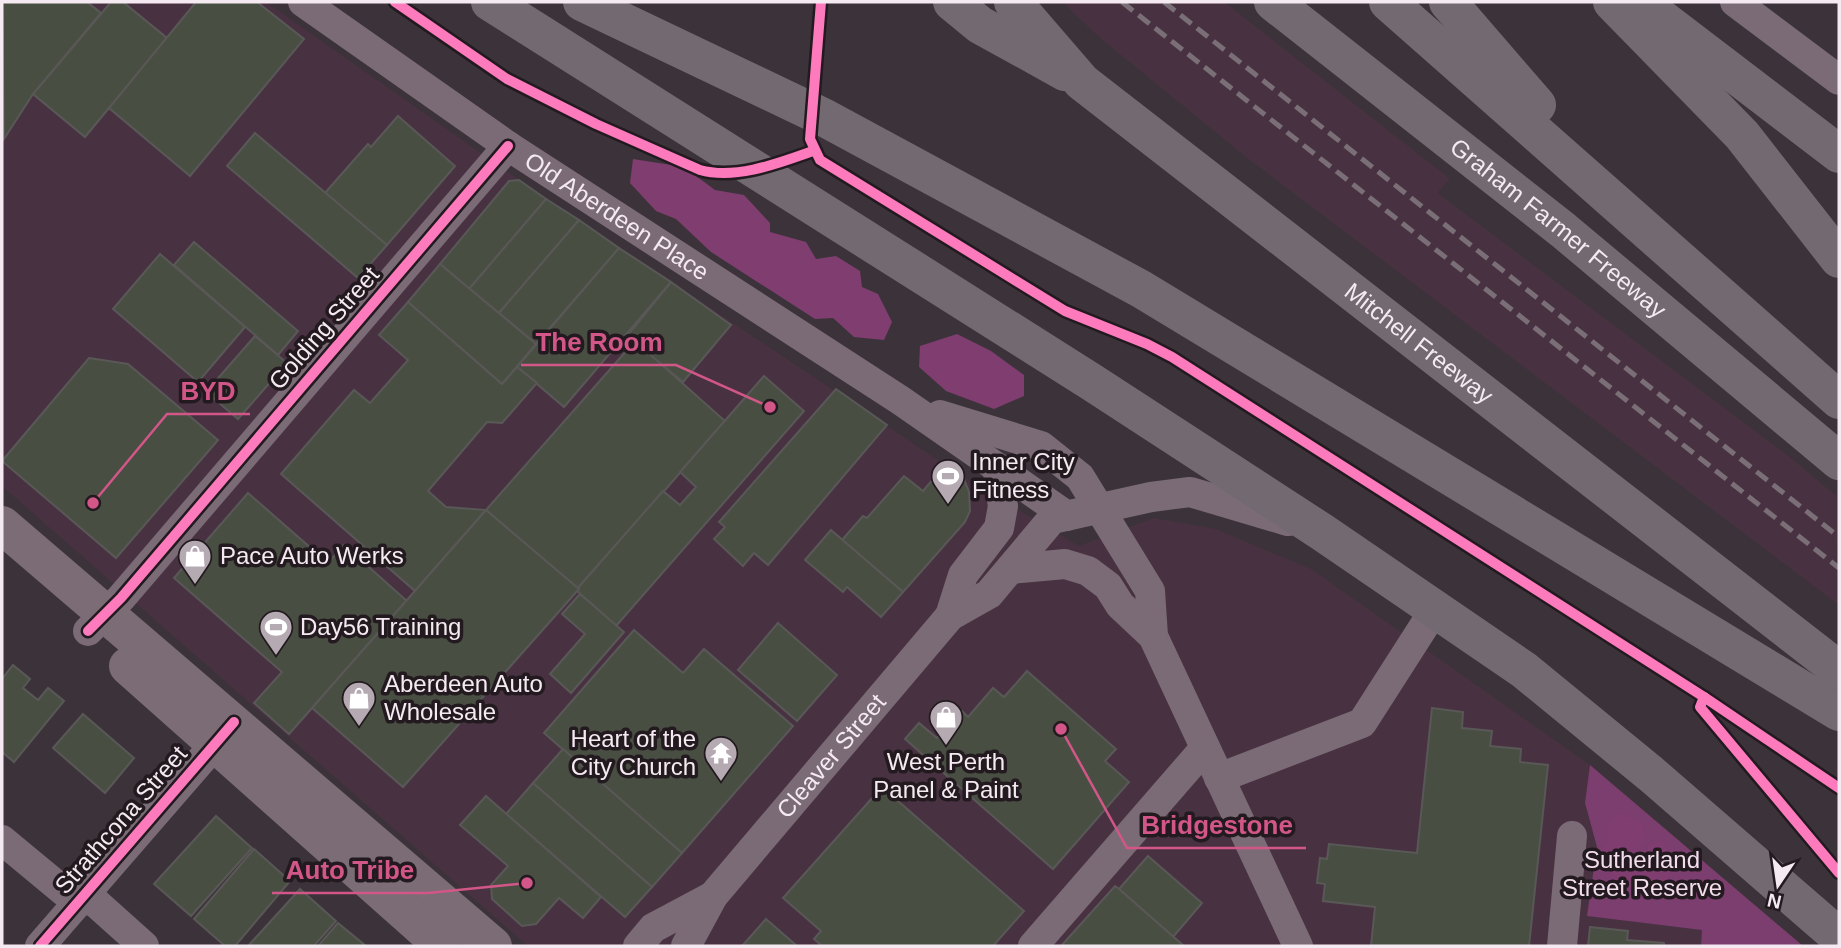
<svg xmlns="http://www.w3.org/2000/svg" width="1841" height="948" viewBox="0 0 1841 948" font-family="Arial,sans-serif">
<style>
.built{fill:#483242}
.green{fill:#7c3e6e}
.forest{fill:#7f3d70}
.building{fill:#494e43;stroke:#595857;stroke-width:2}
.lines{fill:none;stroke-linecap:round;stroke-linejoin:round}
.minor{stroke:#7b6b76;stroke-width:30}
.major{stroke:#7b6c76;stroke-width:38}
.highway{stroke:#736a71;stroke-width:38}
.rail{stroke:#7b6f77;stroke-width:5;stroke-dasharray:14 7;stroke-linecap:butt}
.cycleway-casing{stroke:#221a1f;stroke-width:15}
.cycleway{stroke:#fd7abc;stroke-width:10}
.labels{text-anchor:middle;stroke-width:7;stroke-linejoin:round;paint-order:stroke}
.street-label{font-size:24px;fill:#f6eaf2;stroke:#221a1f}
.poi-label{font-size:24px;fill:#f6eaf2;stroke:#221a1f;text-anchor:start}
.park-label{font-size:24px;fill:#f3ddec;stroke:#221a1f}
.leader{fill:none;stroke:#d25788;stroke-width:2.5}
.callout-dot{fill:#d25788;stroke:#221a1f;stroke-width:2.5}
.callout-label{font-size:26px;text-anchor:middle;font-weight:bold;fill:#d25788;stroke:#221a1f;stroke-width:7;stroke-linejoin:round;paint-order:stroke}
</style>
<rect width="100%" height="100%" fill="#3c333a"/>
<g class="built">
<path d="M2 2H266L519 180 963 477 1079 546 1154 518 1215 529 1311 569 1590 765 1585 803 1597 847 1588 916 1703 930 1701 946H528L2 486Z"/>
<path d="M1062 2H1224L1450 179 1437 193 1792 459 1839 498V605L1246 157 1099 37Z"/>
</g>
<path class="green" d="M1590 765 1803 946H1701L1702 930 1587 916 1597 847 1585 803Z"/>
<g class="forest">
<path d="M633 159 684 167 715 190 744 195 770 223V232L806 242 816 259 836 256 860 271 862 287 878 294 892 322 884 340 854 337 833 318 815 319 711 252 676 219 656 211 630 183Z"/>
<path d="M957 334 991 351 1024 375V396L994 409 946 391 919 367 920 346Z"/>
<path d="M1618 812 1642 822 1645 840 1634 851 1642 859 1649 844 1663 840 1672 859 1670 876 1648 894 1614 883 1601 852 1608 840 1606 827Z"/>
</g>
<g class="building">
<path d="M2 2H87L101 13 33 94 4 139Z"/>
<path d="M111 2H123L167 38 85 137 33 94Z"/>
<path d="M196 2H257L304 39 190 176 109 108Z"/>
<path d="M398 116 455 166 387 245 325 193 368 144 371 147Z"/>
<path d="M255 133 387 245 358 278 227 166Z"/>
<path d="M519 180 546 199 469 289 440 264 509 181Z"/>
<path d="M546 199 579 220 499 313 469 289Z"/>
<path d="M579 220 619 248 536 344 499 313Z"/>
<path d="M194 242 298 331 278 355 174 265Z"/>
<path d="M619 248 671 282 564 407 517 367Z"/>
<path d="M160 254 245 327 198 382 113 309Z"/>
<path d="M440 264 536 344 502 384 408 302Z"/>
<path d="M671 282 731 325 683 382 627 336Z"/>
<path d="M408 302 502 384 517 367 537 383 502 423 487 422 428 491 446 507 486 510 415 591 281 474 354 390 370 403 408 360 379 335Z"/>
<path d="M255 336 287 363 238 419 206 392Z"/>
<path d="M635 341 725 421 579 589 486 510Z"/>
<path d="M89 358 128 364 218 440 116 558 2 461Z"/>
<path d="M764 376 804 411 616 626 576 590 663 491 680 505 696 487 680 472Z"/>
<path d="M836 389 887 425 768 565 754 553 743 566 714 539 725 527 719 522Z"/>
<path d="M946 464 963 477 969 492 970 511 965 522 903 592 842 540 863 516 867 518 904 476 923 491Z"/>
<path d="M248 493 328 563 344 545 407 601 289 734 254 703 282 672 174 578Z"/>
<path d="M486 510 579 589 403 787 312 708Z"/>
<path d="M831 530 903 592 881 617 847 587 843 592 805 560Z"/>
<path d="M580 594 624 632 571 693 550 674 585 634 562 614Z"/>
<path d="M778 623 837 675 797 721 738 670Z"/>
<path d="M634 630 683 673 704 649 793 726 682 853 544 733Z"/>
<path d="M13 665 30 679 23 688 38 700 48 688 64 701 14 762 2 752V679Z"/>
<path d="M1027 671 1116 749 1105 761 1129 782 1053 869 905 739 919 723 937 738 962 711 968 717 993 688 1004 697Z"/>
<path d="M1432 708 1463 712 1462 728 1492 731 1490 746 1521 749 1520 762 1548 765 1529 946H1371L1375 907 1323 901 1325 884 1317 883 1320 858 1327 859 1329 844 1417 853Z"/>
<path d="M83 714 134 758 105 793 53 748Z"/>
<path d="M563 749 682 853 652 887 533 783Z"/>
<path d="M533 783 652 887 625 917 506 814Z"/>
<path d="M882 787 1024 911 993 946H822L814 939 821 931 783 898Z"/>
<path d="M486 796 601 897 583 918 559 898 536 924 522 926 492 899 491 885 508 866 460 825Z"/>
<path d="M216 816 252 848 191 916 154 884Z"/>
<path d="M254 849 290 881 235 946H225L194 919Z"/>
<path d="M1148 856 1202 903 1173 937 1119 889Z"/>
<path d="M1115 886 1119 889 1184 946H1061Z"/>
<path d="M300 889 336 921 314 946H248Z"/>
<path d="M766 919 797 946H742Z"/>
<path d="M338 923 366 946H318Z"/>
<path d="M1590 927 1628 931 1627 940 1664 943V946H1588Z"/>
</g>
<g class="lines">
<g class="minor">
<path id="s1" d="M303 2 508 146 900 400 1067 516"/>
<path d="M1735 2 1839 80"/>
<path d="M940 415 1041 446 1080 477 1150 591 1153 636 1298 946"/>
<path d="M1011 569 1065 564 1088 571 1108 586 1120 605 1153 636"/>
<path d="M950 616 963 575 999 528 1003 506 997 467"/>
<path d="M88 631 121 598 508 146"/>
<path d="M1219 778 1362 723 1435 609"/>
<path d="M2 840 78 903"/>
<path d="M86 894 144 946"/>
<path d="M40 946 229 728"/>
<path d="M638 946 653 928 713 896"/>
<path id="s2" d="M686 946 713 896 950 616 989 594 1052 519 1151 497 1190 492 1288 521"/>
<path d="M1033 946 1205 748"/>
<path d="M1562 946 1572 836"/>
</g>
<g class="major">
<path d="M2 525 493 946"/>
<path d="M128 666 443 946"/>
</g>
<g class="highway">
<path d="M490 2 1093 383 1322 532 1524 670 1651 774 1839 937"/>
<path d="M582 2 825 118 1141 289 1839 712"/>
<path d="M952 2 980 25 1065 72"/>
<path id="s3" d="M1013 2 1082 82 1839 670"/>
<path id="s4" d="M1273 2 1563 230 1839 461"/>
<path d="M1388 2 1839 400"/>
<path d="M1448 2 1537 105"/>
<path d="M1612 2 1742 135 1839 259"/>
<path d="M1640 2 1839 154"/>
</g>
<g class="rail">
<path d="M1122 2 1839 568"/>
<path d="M1164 2 1839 537"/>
</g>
<defs>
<g id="cycleway">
<path d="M395 2 507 79 596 124 700 170C736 180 779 163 813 151"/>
<path d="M821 2 810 139 820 160 1065 311 1147 344 1172 357 1704 697 1839 788"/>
<path d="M88 631 121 598 508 146"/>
<path d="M1704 697 1700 707 1839 873"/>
<path d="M40 946 234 722"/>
</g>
</defs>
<use href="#cycleway" class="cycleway-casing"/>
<use href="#cycleway" class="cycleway"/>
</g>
<defs>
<symbol id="stadium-pin" viewBox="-11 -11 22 30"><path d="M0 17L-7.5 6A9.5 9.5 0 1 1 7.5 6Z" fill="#b5aab2" stroke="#221a1f"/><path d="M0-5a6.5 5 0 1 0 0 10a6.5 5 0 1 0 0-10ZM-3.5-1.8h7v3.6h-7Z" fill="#fff"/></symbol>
<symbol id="shop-pin" viewBox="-11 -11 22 30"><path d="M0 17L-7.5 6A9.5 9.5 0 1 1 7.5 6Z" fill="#b5aab2" stroke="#221a1f"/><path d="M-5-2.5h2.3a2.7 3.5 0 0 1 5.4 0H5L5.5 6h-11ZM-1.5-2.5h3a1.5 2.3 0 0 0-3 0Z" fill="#fff"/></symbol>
<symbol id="temple-pin" viewBox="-11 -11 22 30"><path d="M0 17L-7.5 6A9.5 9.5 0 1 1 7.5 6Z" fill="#b5aab2" stroke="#221a1f"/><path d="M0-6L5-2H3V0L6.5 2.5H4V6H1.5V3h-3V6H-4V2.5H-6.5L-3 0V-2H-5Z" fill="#fff"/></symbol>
</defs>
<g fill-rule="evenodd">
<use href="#stadium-pin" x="929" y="457" width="38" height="52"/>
<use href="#shop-pin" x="176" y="537" width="38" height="52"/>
<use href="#stadium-pin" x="257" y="608" width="38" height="52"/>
<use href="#shop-pin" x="340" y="679" width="38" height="52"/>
<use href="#shop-pin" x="927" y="698" width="38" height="52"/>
<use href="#temple-pin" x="702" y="734" width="38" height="52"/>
</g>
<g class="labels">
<g class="street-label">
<text dy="8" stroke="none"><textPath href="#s1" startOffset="380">Old Aberdeen Place</textPath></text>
<text dy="8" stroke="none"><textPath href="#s4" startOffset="364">Graham Farmer Freeway</textPath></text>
<text transform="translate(324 328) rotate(-49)" y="8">Golding Street</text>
<text dy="8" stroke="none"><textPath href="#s3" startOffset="532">Mitchell Freeway</textPath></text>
<text dy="8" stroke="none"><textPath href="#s2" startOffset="240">Cleaver Street</textPath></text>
<text transform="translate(121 820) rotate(-49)" y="8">Strathcona Street</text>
</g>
<g class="poi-label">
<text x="972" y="470">Inner City<tspan x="972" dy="28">Fitness</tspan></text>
<text x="220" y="564">Pace Auto Werks</text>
<text x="300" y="635">Day56 Training</text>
<text x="384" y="692">Aberdeen Auto<tspan x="384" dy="28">Wholesale</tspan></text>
<text x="696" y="747" text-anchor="end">Heart of the<tspan x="696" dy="28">City Church</tspan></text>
<text x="946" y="770" text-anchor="middle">West Perth<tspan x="946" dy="28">Panel &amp; Paint</tspan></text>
</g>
<g class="park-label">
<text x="1642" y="868">Sutherland<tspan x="1642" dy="28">Street Reserve</tspan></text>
</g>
</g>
<path class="leader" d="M770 407L676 365H521M93 503L167 414H250M1061 729L1127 848H1306M527 883L428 893H272"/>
<g class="callout-dot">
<circle cx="770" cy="407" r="7"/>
<circle cx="93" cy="503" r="7"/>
<circle cx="1061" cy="729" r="7"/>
<circle cx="527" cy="883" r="7"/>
</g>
<g class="callout-label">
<text x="599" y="351">The Room</text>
<text x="208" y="400">BYD</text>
<text x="1217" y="834">Bridgestone</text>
<text x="350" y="879">Auto Tribe</text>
</g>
<rect width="1841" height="948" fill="none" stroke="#f6eaf2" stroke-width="7"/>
<g transform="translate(1778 885) rotate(193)" stroke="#221a1f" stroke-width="5" paint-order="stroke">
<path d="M0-5L12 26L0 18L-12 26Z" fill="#f6eaf2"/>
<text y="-10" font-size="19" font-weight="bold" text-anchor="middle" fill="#f6eaf2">N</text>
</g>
</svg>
